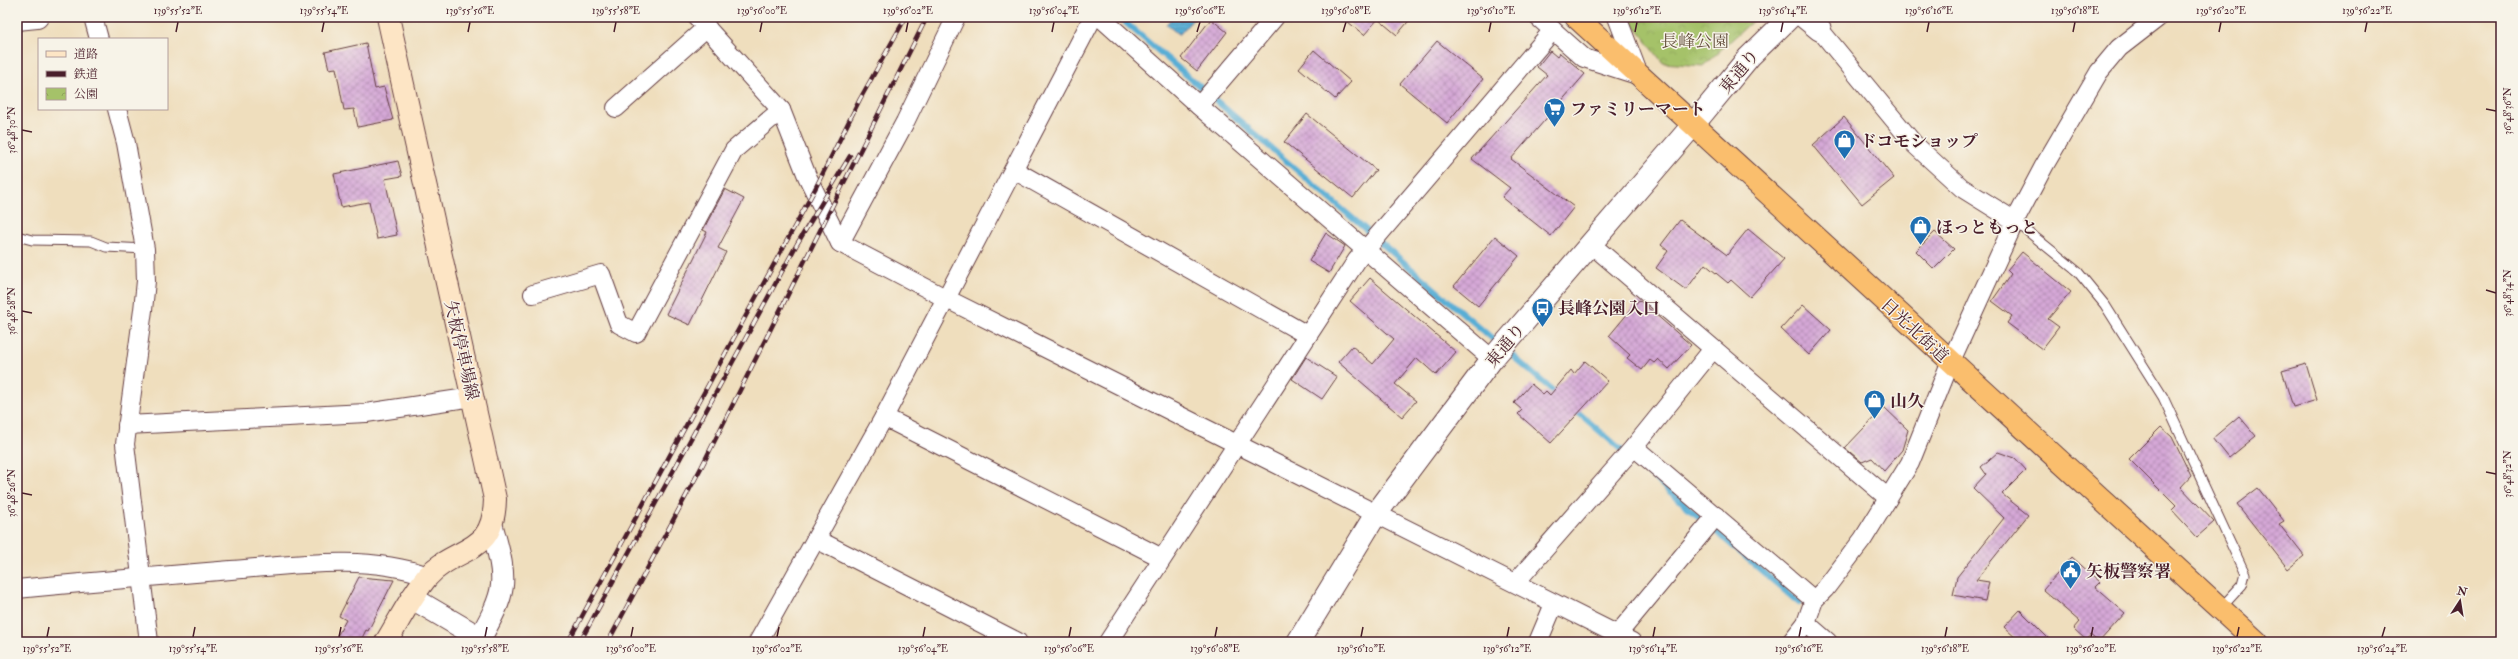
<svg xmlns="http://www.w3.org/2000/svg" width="2518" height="659" viewBox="0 0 2518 659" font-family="'IM FELL Double Pica','Noto Serif JP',serif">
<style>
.park{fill:url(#park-crowns);stroke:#78704a}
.water{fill:url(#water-rules);stroke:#516680}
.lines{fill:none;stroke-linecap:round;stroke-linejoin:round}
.stream{stroke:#58aed5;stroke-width:6}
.building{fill:url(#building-cross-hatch)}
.service-casing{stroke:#633c41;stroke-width:11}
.minor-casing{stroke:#633c41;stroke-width:20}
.tertiary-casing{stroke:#633c41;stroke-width:24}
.secondary-casing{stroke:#633c41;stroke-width:24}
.trunk-casing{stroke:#633c41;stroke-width:24}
.service{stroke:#fff;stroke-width:9}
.minor{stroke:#fff;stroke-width:18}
.tertiary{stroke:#fff;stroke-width:22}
.secondary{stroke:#fde5c5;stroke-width:22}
.trunk{stroke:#fabe6d;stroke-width:22}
.rail-casing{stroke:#4a1f2b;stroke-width:4.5}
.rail{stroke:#f7f3e8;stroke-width:3;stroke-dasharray:9;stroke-linecap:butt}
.ticks{fill:none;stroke:#4a1f2b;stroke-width:1.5}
.labels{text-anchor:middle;stroke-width:3;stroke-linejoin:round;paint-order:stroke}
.park-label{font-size:17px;fill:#65503e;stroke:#f7f3e8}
.street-label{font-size:17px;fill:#4a1f2b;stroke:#f7f3e8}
.poi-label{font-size:17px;font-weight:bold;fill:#4a1f2b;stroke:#f7f3e8;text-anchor:start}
.neatline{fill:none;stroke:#4a1f2b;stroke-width:1.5}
.ticks-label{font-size:10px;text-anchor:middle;fill:#4a1f2b}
</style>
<defs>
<pattern id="park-crowns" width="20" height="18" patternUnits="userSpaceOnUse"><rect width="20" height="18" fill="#a5c269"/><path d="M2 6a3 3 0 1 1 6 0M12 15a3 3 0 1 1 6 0" fill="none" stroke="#90a65b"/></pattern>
<pattern id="water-rules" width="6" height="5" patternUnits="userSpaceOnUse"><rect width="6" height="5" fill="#58aed5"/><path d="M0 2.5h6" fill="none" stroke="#4b8dad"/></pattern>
<pattern id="building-cross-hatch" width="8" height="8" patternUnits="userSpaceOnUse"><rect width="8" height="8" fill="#d5a8d7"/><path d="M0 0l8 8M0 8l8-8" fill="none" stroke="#af88af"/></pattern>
</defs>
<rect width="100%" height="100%" fill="#f7f3e8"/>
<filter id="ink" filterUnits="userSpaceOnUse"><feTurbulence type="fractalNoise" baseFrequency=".025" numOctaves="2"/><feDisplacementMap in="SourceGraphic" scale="8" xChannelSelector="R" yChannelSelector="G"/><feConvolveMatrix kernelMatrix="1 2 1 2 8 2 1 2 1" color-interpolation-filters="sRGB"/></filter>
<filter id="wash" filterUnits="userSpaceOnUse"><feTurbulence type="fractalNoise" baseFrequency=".012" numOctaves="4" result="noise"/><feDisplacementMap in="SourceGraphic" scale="16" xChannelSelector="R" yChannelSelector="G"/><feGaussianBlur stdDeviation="0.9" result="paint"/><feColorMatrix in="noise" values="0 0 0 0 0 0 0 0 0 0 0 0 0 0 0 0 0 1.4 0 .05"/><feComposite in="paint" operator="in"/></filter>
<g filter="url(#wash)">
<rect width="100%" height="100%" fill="#efdebd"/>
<path class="park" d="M1628 17H1757L1703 66 1663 63Z"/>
<path class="water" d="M1173 17H1195L1179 35 1166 24Z"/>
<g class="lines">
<g class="stream">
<path d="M1119 17 1559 396"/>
<path d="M1574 409 1799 603"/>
</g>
</g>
<g id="blocks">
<g class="building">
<path d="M1342 17H1412L1397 35 1378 19 1364 35Z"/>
<path d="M1211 19 1227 32 1197 71 1181 58Z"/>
<path d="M1437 41 1483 79 1447 123 1400 84Z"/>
<path d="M366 43 375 89 384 87 393 120 358 127 354 109 344 110 336 68 329 69 325 52Z"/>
<path d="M1314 50 1351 82 1335 99 1299 68Z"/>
<path d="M1550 51 1557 57 1560 53 1585 74 1511 159 1574 207 1551 236 1502 197 1510 188 1472 159 1547 75 1537 67Z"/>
<path d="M1307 114 1376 170 1353 198 1284 142Z"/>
<path d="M1844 117 1894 178 1862 204 1813 145Z"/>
<path d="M398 161 402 176 385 179 397 235 377 239 369 202 341 207 334 174Z"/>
<path d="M725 189 744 199 718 248 726 252 690 325 666 314 707 232 703 230Z"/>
<path d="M1680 220 1727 255 1748 229 1784 259 1750 297 1731 280 1728 283 1705 264 1686 290 1656 268 1668 251 1661 245Z"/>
<path d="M1935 232 1954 249 1934 269 1916 251Z"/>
<path d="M1326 233 1345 246 1329 273 1309 261Z"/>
<path d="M1495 236 1519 256 1478 306 1454 286Z"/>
<path d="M2022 252 2071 292 2048 319 2059 327 2042 349 2007 323 2012 316 1992 301 2011 274 2007 270Z"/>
<path d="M1370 278 1456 352 1436 375 1417 358 1395 384 1416 401 1402 417 1338 362 1352 346 1373 364 1394 339 1350 301Z"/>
<path d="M1639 300 1691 345 1669 369 1658 359 1654 363 1650 360 1642 370 1627 358 1630 355 1609 336Z"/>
<path d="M1803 305 1831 330 1809 355 1781 329Z"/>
<path d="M1306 357 1337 377 1322 399 1292 379Z"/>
<path d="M1585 361 1608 381 1551 443 1518 414 1522 410 1514 403 1531 384 1543 394 1546 391 1550 395 1571 370 1574 374Z"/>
<path d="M2306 364 2317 400 2293 407 2282 371Z"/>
<path d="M1884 407 1908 430 1902 450 1884 471 1872 458 1862 462 1845 448Z"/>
<path d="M2239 416 2256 436 2229 458 2213 438Z"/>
<path d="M2161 427 2172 437 2191 476 2181 487 2214 522 2197 537 2172 510 2176 506 2129 459Z"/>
<path d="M1998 452 2015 458 2026 470 2002 494 2028 515 1976 580 1989 582 1985 601 1953 595 1957 577 2004 518 1973 488 1986 474 1981 467Z"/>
<path d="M2258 488 2284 521 2279 524 2304 556 2288 569 2237 504Z"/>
<path d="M2072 557 2100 582 2095 587 2125 613 2099 642 2090 635 2086 640 2074 629 2080 622 2043 590Z"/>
<path d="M359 577 394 580 368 631 366 630 360 642H334L346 620 339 616Z"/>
<path d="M2020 610 2052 642H2020L2004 627Z"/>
</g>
</g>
</g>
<g filter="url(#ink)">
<use href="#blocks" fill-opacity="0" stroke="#633c41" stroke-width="1"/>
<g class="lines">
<defs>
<g id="service">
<path d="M2015 221 2078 272 2105 305 2163 397 2245 574 2242 585 2220 609"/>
<path d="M17 236 32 240 91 241 106 247 145 249"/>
</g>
<g id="minor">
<path d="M93 17 99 39"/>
<path d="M697 17 781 110 807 176 840 243 947 299 1632 642"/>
<path d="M1100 17 1199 106 1492 359"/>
<path d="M1538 17 1584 58 1637 75"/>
<path d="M1617 17 1639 75"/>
<path d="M1820 30 1914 144 1962 188 2015 221"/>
<path d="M1199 106 1275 17"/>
<path d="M616 108 707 27"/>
<path d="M117 109 126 143 145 249 146 281 143 310 125 444 149 642"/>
<path d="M1014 170 1307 335"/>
<path d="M840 243 905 122 956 17"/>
<path d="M1592 245 1888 498"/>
<path d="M533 294 601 274 619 324 636 333 734 150 781 110"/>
<path d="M884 417 1162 558"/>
<path d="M127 425 366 413 473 397"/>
<path d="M1634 447 1814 600"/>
<path d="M816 539 1018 642"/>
<path d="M1516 582 1634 447 1713 349"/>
<path d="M17 589C88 582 159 576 231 570 295 565 367 554 428 576"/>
<path d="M1806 623 1828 642"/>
<path d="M1617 635 1716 516"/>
<path d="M758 642 884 417 1093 17"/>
<path d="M1108 642 1357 260 1553 30"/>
<path d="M1538 642 1554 604"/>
<path d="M1791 642 1806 623 1814 600 1825 589 1863 539 1910 463 1950 363 2015 221 2044 166 2099 72 2119 48 2159 17"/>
</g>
<g id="tertiary">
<path d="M1804 17 1820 30"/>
<path d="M17 19 37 17"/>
<path d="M412 598 480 638"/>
<path d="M478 642C507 589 508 585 492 527"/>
<path d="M1298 642 1376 514 1492 359 1693 125 1749 57 1790 17"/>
</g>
<path id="secondary" d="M386 642C399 621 411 596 427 577 457 544 494 557 495 499L388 17"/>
<path id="trunk" d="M1576 17 2257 642"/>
</defs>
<use href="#service" class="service-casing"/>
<use href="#minor" class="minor-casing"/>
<use href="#tertiary" class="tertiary-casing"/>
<use href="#secondary" class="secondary-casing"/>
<use href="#trunk" class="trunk-casing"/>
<use href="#service" class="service"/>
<use href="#minor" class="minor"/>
<use href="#tertiary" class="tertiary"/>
<use href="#secondary" class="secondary"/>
<use href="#trunk" class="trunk"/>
<defs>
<g id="rail">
<path d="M568 642 815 189 860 99 906 17"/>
<path d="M580 642 797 244 850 156"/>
<path d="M608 642 702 466 927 17"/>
</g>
</defs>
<use href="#rail" class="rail-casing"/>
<use href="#rail" class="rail"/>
</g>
</g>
<path class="ticks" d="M176 32 178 22M322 32 324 22M468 32 470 22M614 32 616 22M760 32 762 22M906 32 908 22M1052 32 1054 22M1197 32 1200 22M1343 32 1346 22M1489 32 1491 22M1635 32 1637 22M1781 32 1783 22M1927 32 1929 22M2073 32 2075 22M2219 32 2221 22M2365 32 2367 22M2486 109 2496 111M22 130 32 132M2486 290 2496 293M22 311 32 313M2486 472 2496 474M22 493 32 495M47 637 49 627M193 637 195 627M339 637 341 627M485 637 487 627M631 637 633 627M777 637 779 627M923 637 925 627M1069 637 1071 627M1215 637 1217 627M1361 637 1363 627M1507 637 1509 627M1653 637 1655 627M1799 637 1801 627M1945 637 1947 627M2091 637 2093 627M2237 637 2239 627M2382 637 2385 627"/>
<defs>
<symbol id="supermarket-pin" viewBox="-11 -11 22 30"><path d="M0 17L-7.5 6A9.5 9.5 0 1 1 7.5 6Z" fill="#1f6fb2" stroke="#f7f3e8"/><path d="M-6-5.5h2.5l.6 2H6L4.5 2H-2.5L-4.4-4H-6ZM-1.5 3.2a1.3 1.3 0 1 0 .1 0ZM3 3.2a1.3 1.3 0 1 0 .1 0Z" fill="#fff"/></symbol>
<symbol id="shop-pin" viewBox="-11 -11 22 30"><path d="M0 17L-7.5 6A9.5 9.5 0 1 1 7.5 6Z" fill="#1f6fb2" stroke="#f7f3e8"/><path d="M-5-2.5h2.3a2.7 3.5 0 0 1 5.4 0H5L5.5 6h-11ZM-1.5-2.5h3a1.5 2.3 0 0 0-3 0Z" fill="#fff"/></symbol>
<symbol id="bus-pin" viewBox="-11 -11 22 30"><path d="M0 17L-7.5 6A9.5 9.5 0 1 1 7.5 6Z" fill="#1f6fb2" stroke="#f7f3e8"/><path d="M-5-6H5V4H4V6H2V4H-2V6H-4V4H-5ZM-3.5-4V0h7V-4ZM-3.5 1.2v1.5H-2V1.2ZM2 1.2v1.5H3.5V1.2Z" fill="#fff"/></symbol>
<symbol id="civic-pin" viewBox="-11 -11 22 30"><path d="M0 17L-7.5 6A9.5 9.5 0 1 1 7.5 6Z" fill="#1f6fb2" stroke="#f7f3e8"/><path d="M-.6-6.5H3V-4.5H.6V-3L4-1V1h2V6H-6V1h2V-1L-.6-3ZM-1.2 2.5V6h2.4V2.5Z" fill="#fff"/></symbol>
</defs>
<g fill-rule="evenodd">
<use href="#supermarket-pin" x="1542" y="96" width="25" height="34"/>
<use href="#shop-pin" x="1832" y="128" width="25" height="34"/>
<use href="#shop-pin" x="1908" y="214" width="25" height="34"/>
<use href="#bus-pin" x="1530" y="296" width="25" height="34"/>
<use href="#shop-pin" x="1862" y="388" width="25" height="34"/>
<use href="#civic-pin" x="2058" y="558" width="25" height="34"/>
</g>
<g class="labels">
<g class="park-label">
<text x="1695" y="47">長峰公園</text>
</g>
<g class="street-label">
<text transform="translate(1739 71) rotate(-50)" y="6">東通り</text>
<text transform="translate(1915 330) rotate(43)" y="6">日光北街道</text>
<text transform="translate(1505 345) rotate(-50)" y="6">東通り</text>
<text transform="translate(462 350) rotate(77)" y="6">矢板停車場線</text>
</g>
<g class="poi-label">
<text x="1570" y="115">ファミリーマート</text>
<text x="1860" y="147">ドコモショップ</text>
<text x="1936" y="233">ほっともっと</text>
<text x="1558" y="314">長峰公園入口</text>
<text x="1890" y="407">山久</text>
<text x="2086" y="577">矢板警察署</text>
</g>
</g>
<rect width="2518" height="659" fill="none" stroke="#f7f3e8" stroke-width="44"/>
<rect x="38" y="38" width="130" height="72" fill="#f7f3e8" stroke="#b29e9c"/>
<rect x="46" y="51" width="20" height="6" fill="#fde5c5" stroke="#b29e9c"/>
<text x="74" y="58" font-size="12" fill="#4a1f2b">道路</text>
<rect x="46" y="71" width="20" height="6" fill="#4a1f2b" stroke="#b29e9c"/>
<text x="74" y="78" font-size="12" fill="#4a1f2b">鉄道</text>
<rect x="46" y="88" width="20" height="12" fill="url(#park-crowns)" stroke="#b29e9c"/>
<text x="74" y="98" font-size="12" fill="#4a1f2b">公園</text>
<g transform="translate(2460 601) rotate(12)" stroke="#f7f3e8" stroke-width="3" paint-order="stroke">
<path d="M0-3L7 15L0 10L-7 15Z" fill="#4a1f2b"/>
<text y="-6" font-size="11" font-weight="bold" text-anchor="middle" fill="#4a1f2b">N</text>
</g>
<rect x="22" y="22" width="2474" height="615" class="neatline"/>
<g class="ticks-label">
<text x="178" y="14">139°55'52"E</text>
<text x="324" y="14">139°55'54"E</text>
<text x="470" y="14">139°55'56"E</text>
<text x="616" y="14">139°55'58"E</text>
<text x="762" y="14">139°56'00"E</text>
<text x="908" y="14">139°56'02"E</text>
<text x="1054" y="14">139°56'04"E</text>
<text x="1200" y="14">139°56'06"E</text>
<text x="1346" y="14">139°56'08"E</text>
<text x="1491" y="14">139°56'10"E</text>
<text x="1637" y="14">139°56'12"E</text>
<text x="1783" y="14">139°56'14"E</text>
<text x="1929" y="14">139°56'16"E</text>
<text x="2075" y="14">139°56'18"E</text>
<text x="2221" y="14">139°56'20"E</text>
<text x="2367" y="14">139°56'22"E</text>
<text transform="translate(2507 111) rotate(-90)" y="4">36°48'36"N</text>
<text transform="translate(11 130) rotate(-90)" y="4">36°48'30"N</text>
<text transform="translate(2507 293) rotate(-90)" y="4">36°48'34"N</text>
<text transform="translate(11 311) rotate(-90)" y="4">36°48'28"N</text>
<text transform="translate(2507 474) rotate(-90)" y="4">36°48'32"N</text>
<text transform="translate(11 493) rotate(-90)" y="4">36°48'26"N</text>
<text x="47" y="652">139°55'52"E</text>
<text x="193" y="652">139°55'54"E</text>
<text x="339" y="652">139°55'56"E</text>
<text x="485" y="652">139°55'58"E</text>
<text x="631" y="652">139°56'00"E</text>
<text x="777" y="652">139°56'02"E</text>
<text x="923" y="652">139°56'04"E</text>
<text x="1069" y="652">139°56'06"E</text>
<text x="1215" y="652">139°56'08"E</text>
<text x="1361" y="652">139°56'10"E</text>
<text x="1507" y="652">139°56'12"E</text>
<text x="1653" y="652">139°56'14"E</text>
<text x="1799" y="652">139°56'16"E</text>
<text x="1945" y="652">139°56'18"E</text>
<text x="2091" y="652">139°56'20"E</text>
<text x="2237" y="652">139°56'22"E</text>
<text x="2382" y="652">139°56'24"E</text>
</g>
</svg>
